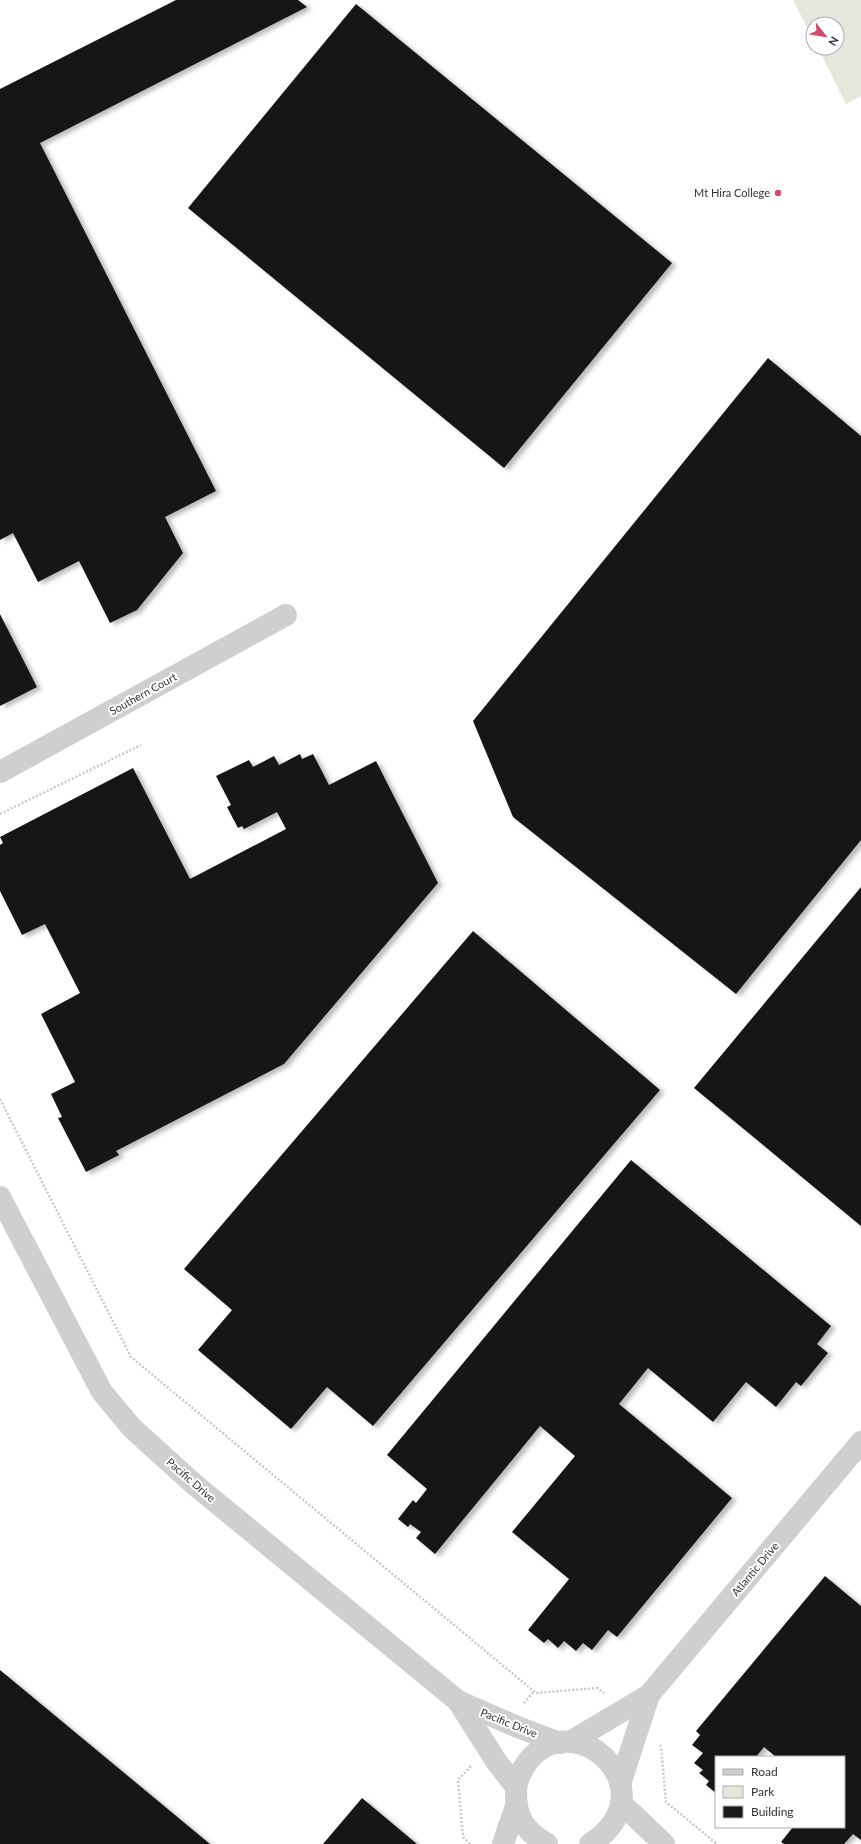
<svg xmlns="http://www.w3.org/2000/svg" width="861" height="1844" viewBox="0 0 861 1844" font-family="Lato,sans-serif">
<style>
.green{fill:#e4e8dc}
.building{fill:#191919;filter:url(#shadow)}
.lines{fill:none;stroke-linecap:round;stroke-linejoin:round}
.path{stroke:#c9c9c9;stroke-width:2.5;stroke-dasharray:2 2;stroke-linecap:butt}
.minor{stroke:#cfcfcf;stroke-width:22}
.poi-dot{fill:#d5496a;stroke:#fff;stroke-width:1.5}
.labels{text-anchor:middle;stroke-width:4;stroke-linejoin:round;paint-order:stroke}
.poi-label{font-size:11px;fill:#323232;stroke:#fff;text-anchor:end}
.street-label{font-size:11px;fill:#323232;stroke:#fff}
</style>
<defs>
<filter id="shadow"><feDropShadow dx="4.5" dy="2.5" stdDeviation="2" flood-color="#0004"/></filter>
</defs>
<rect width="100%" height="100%" fill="#fff"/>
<path class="green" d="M793 0H861V96L846 104 818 48H837V24H813V39Z"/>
<g class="building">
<path d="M176 0H298L307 7 40 143 216 491 165 517 183 553 137 610 110 623 79 561 38 582 13 533 0 540V89Z"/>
<path d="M356 4 672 263 504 468 188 208Z"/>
<path d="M768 358 861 436V840L736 994 513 817 473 721Z"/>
<path d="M0 614 37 687 0 706Z"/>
<path d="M300 754 302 759 313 754 329 785 376 761 438 883 284 1064 116 1151 119 1155 86 1172 58 1118 62 1117 51 1094 75 1082 41 1014 80 993 45 924 22 935 0 891V845L3 843 0 837 133 768 190 879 286 829 277 812 244 829 242 826 238 828 227 807 231 805 216 776 249 760 253 767 274 756 279 765Z"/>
<path d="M861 887V1226L694 1088Z"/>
<path d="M473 931 660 1090 373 1426 327 1387 291 1429 198 1350 232 1310 184 1269Z"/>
<path d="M631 1160 831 1326 817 1344 828 1353 801 1386 796 1382 776 1407 746 1382 713 1422 648 1368 619 1404 732 1498 617 1637 608 1630 592 1650 583 1643 576 1651 564 1641 558 1648 548 1639 544 1643 528 1630 569 1579 512 1532 575 1456 540 1426 435 1554 416 1538 421 1532 410 1524 408 1527 398 1519 413 1500 416 1503 427 1489 387 1455Z"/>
<path d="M825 1576 861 1606V1840L853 1834 844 1844H784L781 1842 793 1827H844V1757H776L764 1747 756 1757H716V1793L706 1785 709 1781 699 1773 703 1770 694 1763 703 1753 692 1745 700 1735 696 1731Z"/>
<path d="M0 1670 210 1844H0Z"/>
<path d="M362 1798 417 1844H323Z"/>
</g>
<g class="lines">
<g class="path">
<path d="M0 814 141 745"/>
<path d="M0 1099 131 1357 536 1693 597 1688 604 1693"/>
<path d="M524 1703 534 1691"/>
<path d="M660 1745 661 1747 666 1802 717 1844"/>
<path d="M470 1844 463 1837 458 1780 471 1766"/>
</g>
<g class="minor">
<path d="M0 772 286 615"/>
<path d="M0 1197 102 1392 132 1428 195 1485 458 1701 520 1728 560 1743"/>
<path d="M458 1701 496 1761 516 1787"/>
<path d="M570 1742 649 1695 861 1442"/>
<path d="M620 1784 649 1695"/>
<path d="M621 1803 664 1844"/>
<path d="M503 1844 516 1806"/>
<path d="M547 1844C525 1831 516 1818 516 1793 516 1780 522 1769 529 1760 577 1703 671 1792 590 1844"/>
</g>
</g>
<circle class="poi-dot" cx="778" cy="193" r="4"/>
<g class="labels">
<g class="poi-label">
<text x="770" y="197">Mt Hira College</text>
</g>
<g class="street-label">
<text transform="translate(143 694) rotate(-29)" y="4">Southern Court</text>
<text transform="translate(191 1480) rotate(41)" y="4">Pacific Drive</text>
<text transform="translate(755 1569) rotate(-50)" y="4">Atlantic Drive</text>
<text transform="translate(509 1723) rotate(22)" y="4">Pacific Drive</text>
</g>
</g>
<rect x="715" y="1756" width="130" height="72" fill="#ffffff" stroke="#adadad"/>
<rect x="723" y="1769" width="20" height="6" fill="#cfcfcf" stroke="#adadad"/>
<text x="751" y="1776" font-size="12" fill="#323232">Road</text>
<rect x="723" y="1786" width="20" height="12" fill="#e4e8dc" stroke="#adadad"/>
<text x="751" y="1796" font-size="12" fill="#323232">Park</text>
<rect x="723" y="1806" width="20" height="12" fill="#191919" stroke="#adadad"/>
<text x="751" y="1816" font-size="12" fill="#323232">Building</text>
<g transform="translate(825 36) rotate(121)"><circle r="19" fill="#ffffff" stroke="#adadad"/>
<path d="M0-3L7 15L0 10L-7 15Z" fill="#d5496a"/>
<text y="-6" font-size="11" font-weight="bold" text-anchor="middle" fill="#323232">N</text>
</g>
</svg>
